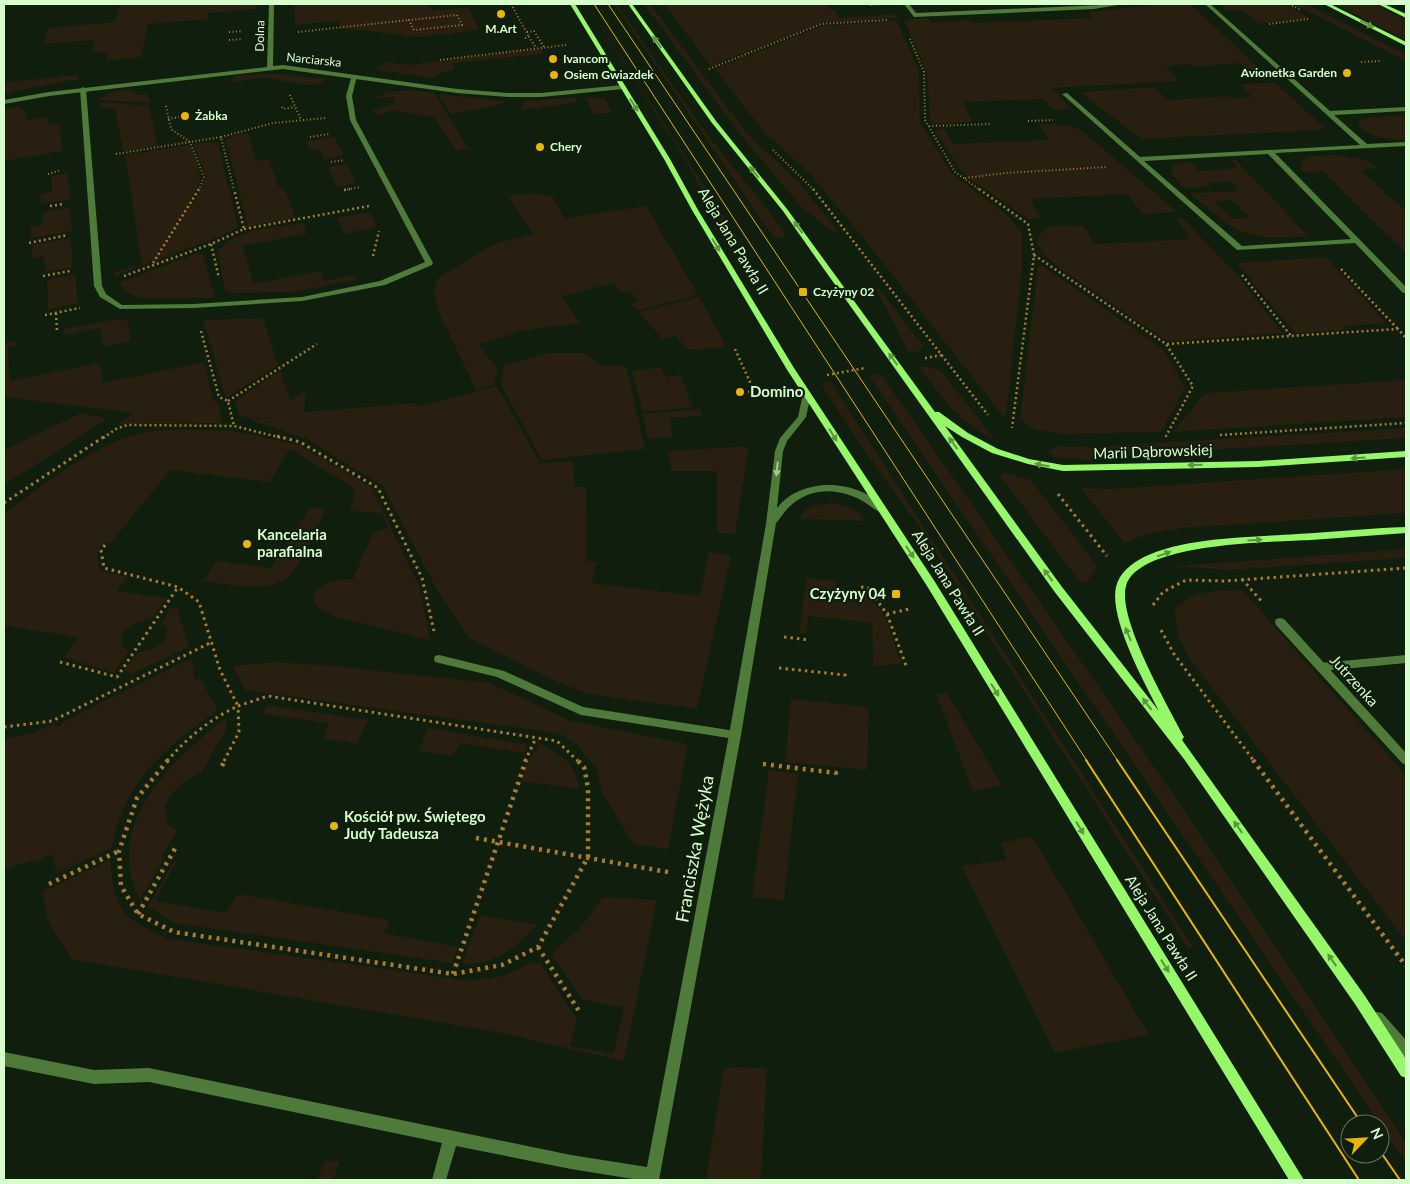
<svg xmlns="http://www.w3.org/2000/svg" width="1410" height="1184" viewBox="0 0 1410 1184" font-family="Lato,sans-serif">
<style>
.green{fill:#281f11;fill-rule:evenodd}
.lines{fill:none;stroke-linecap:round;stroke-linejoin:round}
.path-far3{stroke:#ab7b33;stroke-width:2;stroke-dasharray:1 2.5;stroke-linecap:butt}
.path-far2{stroke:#ab7b33;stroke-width:2.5;stroke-dasharray:2 3;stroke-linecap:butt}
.path-far1{stroke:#ab7b33;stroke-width:3;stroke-dasharray:2.5 4;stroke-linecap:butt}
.path{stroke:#ab7b33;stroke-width:4.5;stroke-dasharray:3 5;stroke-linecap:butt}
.lane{fill:#4e7b3a;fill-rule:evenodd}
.street{fill:#4e7b3a;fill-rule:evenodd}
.secondary{fill:#96f869;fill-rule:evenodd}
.tram-far1{stroke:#eab50b;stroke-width:1}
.tram{stroke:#eab50b;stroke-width:2}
.oneway{fill:#5a9640}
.oneway2{fill:#a1c992}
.poi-dot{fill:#eab50b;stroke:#101e0d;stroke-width:2}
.labels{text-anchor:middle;stroke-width:4.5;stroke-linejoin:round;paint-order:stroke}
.far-poi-label{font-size:12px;font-weight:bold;fill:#d8fdcd;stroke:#101e0d;text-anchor:start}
.far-street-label{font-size:12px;fill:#d8fdcd;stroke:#101e0d}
.street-label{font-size:15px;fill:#d8fdcd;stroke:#101e0d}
.poi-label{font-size:15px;font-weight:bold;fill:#d8fdcd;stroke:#101e0d;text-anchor:start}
.near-street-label{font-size:18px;fill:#d8fdcd;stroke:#101e0d}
</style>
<rect width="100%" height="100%" fill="#101e0d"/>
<g class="green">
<path d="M120 4H257V9L208 13V19L148 24 141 57 106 61 108 52 91 53 94 40 43 44 48 28 115 22Z"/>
<path d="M294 4H429L432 11 468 7 479 30 418 37 341 28 338 21 295 25Z"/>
<path d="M586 4H587L741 243 732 244 712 211 686 161Z"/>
<path d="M614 4H617L706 133 761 201 787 236 774 238Z"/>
<path d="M644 4H650L745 131 800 184 838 231 833 232 801 207 740 134Z"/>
<path d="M664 4H831L828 5 831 10H835L839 18 894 14 897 18 821 23 711 66Z"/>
<path d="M1160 4 1191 5 1269 77 1254 76 1240 63 1194 67 1192 64 1166 66 1178 81 1052 88 1071 109 1053 110 1044 99 963 102 972 122 932 124 930 121 927 72 904 20 928 18 931 23 969 20 971 23 1094 18 1089 12Z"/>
<path d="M1219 4H1283L1310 18 1259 24 1242 10 1227 11Z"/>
<path d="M1294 4H1306L1406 55V61Z"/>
<path d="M1335 4H1373L1406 20V40Z"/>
<path d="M897 21 919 71 920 122 951 173 1008 216 1022 233V271L1006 415H1002L862 236 809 173 764 132 715 69 822 26Z"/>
<path d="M542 48 544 54 453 63 454 70 438 74 434 78 376 70 386 62 409 65Z"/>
<path d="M267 74H283L326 79C312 92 283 79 266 78 254 78 242 81 230 83L236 76Z"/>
<path d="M77 75 79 79 4 93 7 82Z"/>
<path d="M1275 83 1324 127 1321 130 1141 139 1080 92 1155 87 1167 100 1228 96 1231 98 1252 97 1240 84Z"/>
<path d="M132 89 137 95 147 94 150 103 100 100V98L114 91Z"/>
<path d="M409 90 434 93 469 149 456 151 435 118 391 110 378 116 371 111 394 104V97L373 99 388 92Z"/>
<path d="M438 94 506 101 499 105 451 114Z"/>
<path d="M575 97 578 102 521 110 525 101Z"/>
<path d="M585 97 604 98 612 113 594 114Z"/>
<path d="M99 102 149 106 158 146 123 151 115 107 101 109Z"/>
<path d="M19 106 25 111 27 120 47 117 49 125 60 123 62 151 4 161V109Z"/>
<path d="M1406 115V139C1390 140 1370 138 1358 126L1360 121 1372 117Z"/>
<path d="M1039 124 1066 125 1081 130 1177 212 1142 214 1128 194 1030 199 1041 219H1028L973 181 960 169 935 131 944 128 953 144 1049 140Z"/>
<path d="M248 133 257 161 268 159 279 187H284L295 218 248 226 226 141 236 135Z"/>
<path d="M330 137 335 138 343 155 325 160 320 149 310 150 306 142Z"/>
<path d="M207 142 218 143 238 227 228 233 115 276 114 272 142 265 125 155 190 145C199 170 207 177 190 201L194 202 207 177 193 144Z"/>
<path d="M1336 155 1362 159 1379 168 1361 170 1406 212V253L1323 171 1303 172 1301 170 1300 162 1310 156Z"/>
<path d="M1231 160H1236L1308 236C1242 241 1239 235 1190 193L1238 191 1232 182 1208 183 1211 187 1185 188 1171 174 1172 167 1179 163 1191 162 1198 171 1238 168ZM1231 200 1250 217 1233 219 1215 202Z"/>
<path d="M344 164 348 165 356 182 337 188 328 167Z"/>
<path d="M67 173 71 199 41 204 40 194 52 192 51 176Z"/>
<path d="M535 193 553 197 564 218 646 206 698 295 637 310 632 303 638 301 630 291 621 293 613 283 562 296 580 323 525 330 479 344 498 370 494 385 476 390 437 308 434 291 438 278 487 248 501 242 534 234 507 195Z"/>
<path d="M70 207 72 231 31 238V227L43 224V212Z"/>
<path d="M364 213 371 214 376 225 372 228 344 234 337 218Z"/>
<path d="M1182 218 1234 271 1282 333 1171 341 1164 339 1058 267 1043 253 1036 242C1044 220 1064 226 1083 226L1095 244 1191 239 1176 219Z"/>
<path d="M303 223 307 234 242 246 254 284 320 271 324 281 355 275 357 280 292 292 231 293 225 290 218 251C237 227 275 228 303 223Z"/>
<path d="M71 238 73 267 45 272 44 256 32 258V245Z"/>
<path d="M195 254H203L215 298H141L126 292 120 283Z"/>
<path d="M1323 257 1327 258 1386 323 1343 326 1346 330 1295 333 1237 263Z"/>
<path d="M1038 266H1042L1163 349 1185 388 1161 432 1062 434 1032 429 1020 419Z"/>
<path d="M75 274 78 303 48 309 47 280Z"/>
<path d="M876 289H879L923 346 916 353 910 354Z"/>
<path d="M699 297 726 346 698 350 687 349 676 336 662 339 639 312Z"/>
<path d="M263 318 278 365 226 398 203 320Z"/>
<path d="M117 319 128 321 131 341 103 347 100 328 65 335 64 329Z"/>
<path d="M16 341V346L8 348 10 381 100 363 103 383 204 362 213 400 219 404 222 423 119 424 134 413 4 397V343Z"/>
<path d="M547 353H584L600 365 626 366 645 449 542 460 501 385 503 366Z"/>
<path d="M923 366 940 370 996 441C958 421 944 400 919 367Z"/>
<path d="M661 367 666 377 680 375 693 407 643 412 632 371Z"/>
<path d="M280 370 290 401 306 390 304 412 417 403V407L497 386 540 463 573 461 575 487 586 486 587 561 597 562 591 583 700 596 709 552 731 556 697 709 589 694 560 683 469 638 439 594 383 486 305 438 248 419 285 418H250L240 416 235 401Z"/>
<path d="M881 374 1162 778 1406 1143V1162L869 376Z"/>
<path d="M1406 380V417L1173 432 1205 393Z"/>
<path d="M831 382 1193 947 1188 948 918 525 867 454 821 384Z"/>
<path d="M700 409 702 416 671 418 672 437 648 439 642 414Z"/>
<path d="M81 413 107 419 4 485V450Z"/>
<path d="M1406 428V438L1092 457V460L1056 458 1048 452 1056 446 1091 447Z"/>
<path d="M235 431 299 445 371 487 419 586 430 640 336 617 317 607 313 598C320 580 336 580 353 579L373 533 388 528 382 513 350 511 355 489 290 449 269 482 170 470 111 543 104 542C96 550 97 557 98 567L107 572 128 577 117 591 166 598 152 618 136 623 123 633 122 646 129 651 114 673 64 657 79 637 4 626V513C43 486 100 439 147 432 173 428 208 431 235 431Z"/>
<path d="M735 447H749L735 534 717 533V471H672L667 451Z"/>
<path d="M1406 469V513L1183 528 1147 534 1124 543 1081 488 1110 489Z"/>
<path d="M1006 473 1031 480 1097 566 1088 581 1084 583 1079 581 1001 477V474Z"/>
<path d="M830 503C845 505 857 508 865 521L799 519C805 506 817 505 830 503Z"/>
<path d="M310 507 326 510C317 527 304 558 293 572 273 596 229 584 203 581L216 561 271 568Z"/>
<path d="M1406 549V558L1230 570 1184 567 1163 570 1176 566Z"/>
<path d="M807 578 835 581V592L867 595 885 616 901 664 873 666 872 623 808 616 807 633H799Z"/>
<path d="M1242 590 1406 775V941L1193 663C1182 647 1174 630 1175 610 1192 589 1217 591 1242 590Z"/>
<path d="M170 608H177L189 647 133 673 123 672 137 653 157 647 166 638 167 628 162 623Z"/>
<path d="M192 658 195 680 200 678 218 710C183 735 145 764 126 803 119 817 115 833 111 848L57 873 51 854 35 862H33L32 860 5 870 4 878V739L32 733 54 724 59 727 67 720Z"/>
<path d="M276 662 333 666 490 683 571 721 688 744 668 849 634 845 602 792 596 768 576 744 558 733 245 690 233 666Z"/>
<path d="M947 693 1002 786 973 791 936 694Z"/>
<path d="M791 699 869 707 867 770 785 762Z"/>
<path d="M267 705 368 720 357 744 323 738 329 723 262 714Z"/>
<path d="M226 718V730L201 773 181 784 171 795 165 806 167 823 177 831 161 857 164 858 140 900C101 826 172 759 226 718Z"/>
<path d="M428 728 528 745 524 753 460 743 452 756 419 751Z"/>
<path d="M540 744C560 752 577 766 579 789L521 781 527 764Z"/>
<path d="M769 770 798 774 784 900 752 897Z"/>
<path d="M1032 836 1149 1035 1055 1053 962 866 1007 860 1001 843Z"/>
<path d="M110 860C115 911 122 919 170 939L470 981 503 976 531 963H540L577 1020 570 1046 613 1054 624 1008 582 999 553 957 552 953 581 927 603 897 657 900 624 1061 496 1032 71 959 47 918 42 892Z"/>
<path d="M174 861H177L155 901 226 913 238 894 389 920 384 933 458 947 452 963 174 923 148 907Z"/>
<path d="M480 915 537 925C518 947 493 967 462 963Z"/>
<path d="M724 1067 767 1068 761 1180H706Z"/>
<path d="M325 1160 340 1162 333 1180H317Z"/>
</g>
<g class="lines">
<g class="path-far3">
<path d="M511 4 529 37"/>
<path d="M1289 4 1301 10"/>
<path d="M870 5 882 4"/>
<path d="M457 15 462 25 414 30 409 20Z"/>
<path d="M1269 24 1308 19"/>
<path d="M229 32 243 31"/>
<path d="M298 32 409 20"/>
<path d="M527 32 534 31 544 47"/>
<path d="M525 38 529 37 536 48"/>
<path d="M910 39 924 72 925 120 955 172 980 190"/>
<path d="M229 40 243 39"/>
<path d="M440 60 566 45"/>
<path d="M1361 62 1380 61"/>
<path d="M709 69 821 24 887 20"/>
<path d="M290 95 301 120"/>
<path d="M166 106 171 129 190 142 204 177 199 190"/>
<path d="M282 107 283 109 295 107"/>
<path d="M168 119 179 117"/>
<path d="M1028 121 1053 120"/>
<path d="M929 126 991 124"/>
<path d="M221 137 273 123 326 118"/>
<path d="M310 137 329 134"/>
<path d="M773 150 814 190"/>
<path d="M116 154 221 137 234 190"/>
<path d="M331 162 344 160"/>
<path d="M48 174 61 170"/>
<path d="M965 178 1005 173 1108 167"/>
<path d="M344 190 360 187"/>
</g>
<g class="path-far2">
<path d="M813 189 988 415"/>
<path d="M979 189 1028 224 1034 255 1012 428"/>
<path d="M344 190 350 189"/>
<path d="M50 206 64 204"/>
<path d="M244 229 369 206"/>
<path d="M29 243 68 235"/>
<path d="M211 244 219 278"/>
<path d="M1034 255 1166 344 1193 386 1165 438"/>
<path d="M373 256 379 231"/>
<path d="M153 263 199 189"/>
<path d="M1341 269 1398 329"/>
<path d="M1242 275 1292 337"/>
<path d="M43 276 70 271"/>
<path d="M124 276 211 244 244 229 234 189"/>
<path d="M56 313 57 332"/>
<path d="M45 315 80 308"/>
<path d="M201 331 219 397 228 401 234 426"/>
<path d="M1167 344 1398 329 1406 338"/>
<path d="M735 349 754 391"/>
<path d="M925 358 942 355"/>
<path d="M827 375 865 368"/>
<path d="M748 392 769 389"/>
<path d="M228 401 317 344"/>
<path d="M1220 435 1406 423"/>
<path d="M103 438 116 429 127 425 234 426 282 438"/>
</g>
<g class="path-far1">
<path d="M277 436 300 442 378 488 422 578 434 631"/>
<path d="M1058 494 1107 556"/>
<path d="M4 503 105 436"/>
<path d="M105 545 101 550 104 568 178 587 199 602 220 670 238 706"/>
<path d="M1242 579 1263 603"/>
<path d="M861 587 868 588 887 614 909 609"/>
<path d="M1153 605 1163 592 1186 580 1225 581 1406 568"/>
<path d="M887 614 907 668"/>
<path d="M1161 630 1174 654 1254 761"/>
<path d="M784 637 809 640"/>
<path d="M60 662 117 677 178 587"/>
<path d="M779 668 845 675V670"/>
<path d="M238 706 268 696 557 741 578 761"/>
<path d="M4 727 52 721 212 642"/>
<path d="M167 761C187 738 210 719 238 706"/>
<path d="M224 761 239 732 238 706"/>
<path d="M525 761 536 738"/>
</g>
<g class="path">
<path d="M168 760 137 798 119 851 121 886 138 914 174 932 453 974 502 965 538 947 588 857V788L584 767 577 760"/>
<path d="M1253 760 1406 966"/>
<path d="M763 764 836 773V778"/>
<path d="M222 766 225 760"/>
<path d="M476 838 673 873"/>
<path d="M49 884 119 851"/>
<path d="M138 914 177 845"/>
<path d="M538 947 579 1011"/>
<path d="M453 974 526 760"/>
</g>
<g class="lane">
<path d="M1205 4H1210L1330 111 1406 107V111L1334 115 1367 144 1406 142V146L1275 153 1406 287V293H1403L1355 243 1237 250 1062 94 1067 93 1140 157 1360 145ZM1268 154 1351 239 1242 246 1144 161Z"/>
<path d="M352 75 357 76 352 96 356 120 433 263 432 265 385 285 302 301 194 308 120 309 100 297 94 286 80 89 83 87 86 89 102 286 106 294 122 305 194 304 302 297 380 281 425 262 350 120 346 96Z"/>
<path d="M439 655 504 671 583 707 735 731 739 732 741 735 739 738 735 739 581 715 497 677 435 662 434 659 435 656Z"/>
<path d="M1406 655V663L1321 671 1317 670 1316 667 1317 664 1321 663Z"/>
</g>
<g class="street">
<path d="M269 4H274L273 66 283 65 457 89 508 93H541L623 85 626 87 623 89 541 97H508L457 93 283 69 49 96 4 104V100L49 92 267 67Z"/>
<path d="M904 4H909L916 13 1124 4 1094 9 914 17Z"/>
<path d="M807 391 811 394 806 417 787 441 783 451 777 508C802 475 861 479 887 510L882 513C874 510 867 503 859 499 834 487 808 488 788 508 783 513 780 519 776 523L741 735 659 1180H639L571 1169 456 1146 446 1180H432L442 1143 149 1082 94 1084 4 1066V1052L94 1070 149 1068 571 1155 647 1167 729 735 766 524 775 451 780 438 798 417 803 394Z"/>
<path d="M1280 618 1284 619 1406 753V765L1402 763 1276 625 1275 622 1276 619Z"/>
<path d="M1377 1012 1382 1013 1406 1040V1057L1401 1055 1372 1023 1370 1018 1372 1013Z"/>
</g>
<g class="secondary">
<path d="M570 4H575L670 159 698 210 794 368 935 582 1304 1180H1289L927 586 786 368 692 210 664 159Z"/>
<path d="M628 4H632L716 121 787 209 935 412H939L968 433 998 449 1029 459 1063 465 1258 461 1406 451V457L1258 467 1063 471 1028 464 992 453 962 437 945 426 1062 587 1159 711C1144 682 1109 618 1116 587 1119 573 1132 563 1144 557 1184 537 1252 537 1297 534 1333 532 1370 528 1406 527V533C1374 535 1343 538 1311 540 1273 542 1138 542 1126 586 1117 618 1168 706 1184 737L1182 740 1365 996 1406 1059V1078L1401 1076 1355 1004 1184 759 1054 591 821 265 783 211 712 123Z"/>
<path d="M1324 4H1330L1406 42V46Z"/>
<path d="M1378 4H1384L1406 14V18Z"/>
</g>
<g class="tram-far1">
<path d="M594 4 1087 761"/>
<path d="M608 4 1118 761"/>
</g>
<g class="tram">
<path d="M1086 760 1359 1180"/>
<path d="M1117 760 1362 1124"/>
<path d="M1380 1151 1400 1180"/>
</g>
</g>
<defs><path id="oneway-solid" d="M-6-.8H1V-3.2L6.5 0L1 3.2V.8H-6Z" transform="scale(1.25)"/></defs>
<g class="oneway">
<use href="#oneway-solid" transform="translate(1367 24) rotate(27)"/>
<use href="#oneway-solid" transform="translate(657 42) rotate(-125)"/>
<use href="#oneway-solid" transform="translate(634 105) rotate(58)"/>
<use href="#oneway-solid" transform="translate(754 172) rotate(-129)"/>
<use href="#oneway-solid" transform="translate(798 227) rotate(-126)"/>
<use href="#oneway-solid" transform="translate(716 245) rotate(59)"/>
<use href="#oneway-solid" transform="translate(893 359) rotate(-126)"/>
<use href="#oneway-solid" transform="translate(833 435) rotate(58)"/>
<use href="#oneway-solid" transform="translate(953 443) rotate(-126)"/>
<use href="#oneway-solid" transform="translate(1358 458) rotate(176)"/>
<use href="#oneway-solid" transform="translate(1042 465) rotate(-170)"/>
<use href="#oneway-solid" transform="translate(1195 465) rotate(179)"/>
<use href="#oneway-solid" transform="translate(1255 540) rotate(-4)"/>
<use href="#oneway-solid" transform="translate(910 552) rotate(57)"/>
<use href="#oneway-solid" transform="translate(1164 554) rotate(-19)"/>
<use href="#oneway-solid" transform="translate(1048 575) rotate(-126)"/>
<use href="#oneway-solid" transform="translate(1128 634) rotate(-113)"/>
<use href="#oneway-solid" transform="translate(995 690) rotate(58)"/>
<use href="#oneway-solid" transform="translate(1147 704) rotate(-128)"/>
<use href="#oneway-solid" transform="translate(1238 827) rotate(-125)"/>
<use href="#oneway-solid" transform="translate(1080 828) rotate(58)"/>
<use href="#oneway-solid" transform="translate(1332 960) rotate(-125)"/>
<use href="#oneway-solid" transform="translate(1165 966) rotate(58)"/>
</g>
<use class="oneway2" href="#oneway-solid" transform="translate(777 469) rotate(96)"/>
<g class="poi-dot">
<circle cx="501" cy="14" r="5"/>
<circle cx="553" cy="59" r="5"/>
<circle cx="1347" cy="73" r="5"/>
<circle cx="554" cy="75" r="5"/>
<circle cx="185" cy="116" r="5"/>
<circle cx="540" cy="147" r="5"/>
<rect x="798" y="287" width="10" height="10" rx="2.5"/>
<circle cx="740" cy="392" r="5"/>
<circle cx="247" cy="544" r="5"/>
<rect x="891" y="589" width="10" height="10" rx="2.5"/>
<circle cx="334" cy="826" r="5"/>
</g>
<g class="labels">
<g class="far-poi-label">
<text x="501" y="33" text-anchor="middle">M.Art</text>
<text x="563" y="63">Ivancom</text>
<text x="1337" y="77" text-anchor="end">Avionetka Garden</text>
<text x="564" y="79">Osiem Gwiazdek</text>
<text x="195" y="120">Żabka</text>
<text x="550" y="151">Chery</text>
<text x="813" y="296">Czyżyny 02</text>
</g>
<g class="far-street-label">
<text transform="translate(260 36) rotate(-89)" y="4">Dolna</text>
<text transform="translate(314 60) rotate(6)" y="4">Narciarska</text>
</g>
<g class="street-label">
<text transform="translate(733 241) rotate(59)" y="5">Aleja Jana Pawła II</text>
<text transform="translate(1153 452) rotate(-2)" y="5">Marii Dąbrowskiej</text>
<text transform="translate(948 583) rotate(58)" y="5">Aleja Jana Pawła II</text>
<text transform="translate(1354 681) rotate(48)" y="5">Jutrzenka</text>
<text transform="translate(1161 928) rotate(58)" y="5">Aleja Jana Pawła II</text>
</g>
<g class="poi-label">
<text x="750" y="397">Domino</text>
<text x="257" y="540">Kancelaria<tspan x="257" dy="17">parafialna</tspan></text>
<text x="886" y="599" text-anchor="end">Czyżyny 04</text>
<text x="344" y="822">Kościół pw. Świętego<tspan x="344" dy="17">Judy Tadeusza</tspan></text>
</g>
<g class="near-street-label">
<text transform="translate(695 849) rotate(-80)" y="6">Franciszka Wężyka</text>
</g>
</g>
<rect width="1410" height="1184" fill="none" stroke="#d8fdcd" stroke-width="10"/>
<g transform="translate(1365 1139) rotate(65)"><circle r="24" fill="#101e0d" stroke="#60775a"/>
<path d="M0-4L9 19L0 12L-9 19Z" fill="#eab50b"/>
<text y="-8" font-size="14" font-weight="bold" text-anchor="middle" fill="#d8fdcd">N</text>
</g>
</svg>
